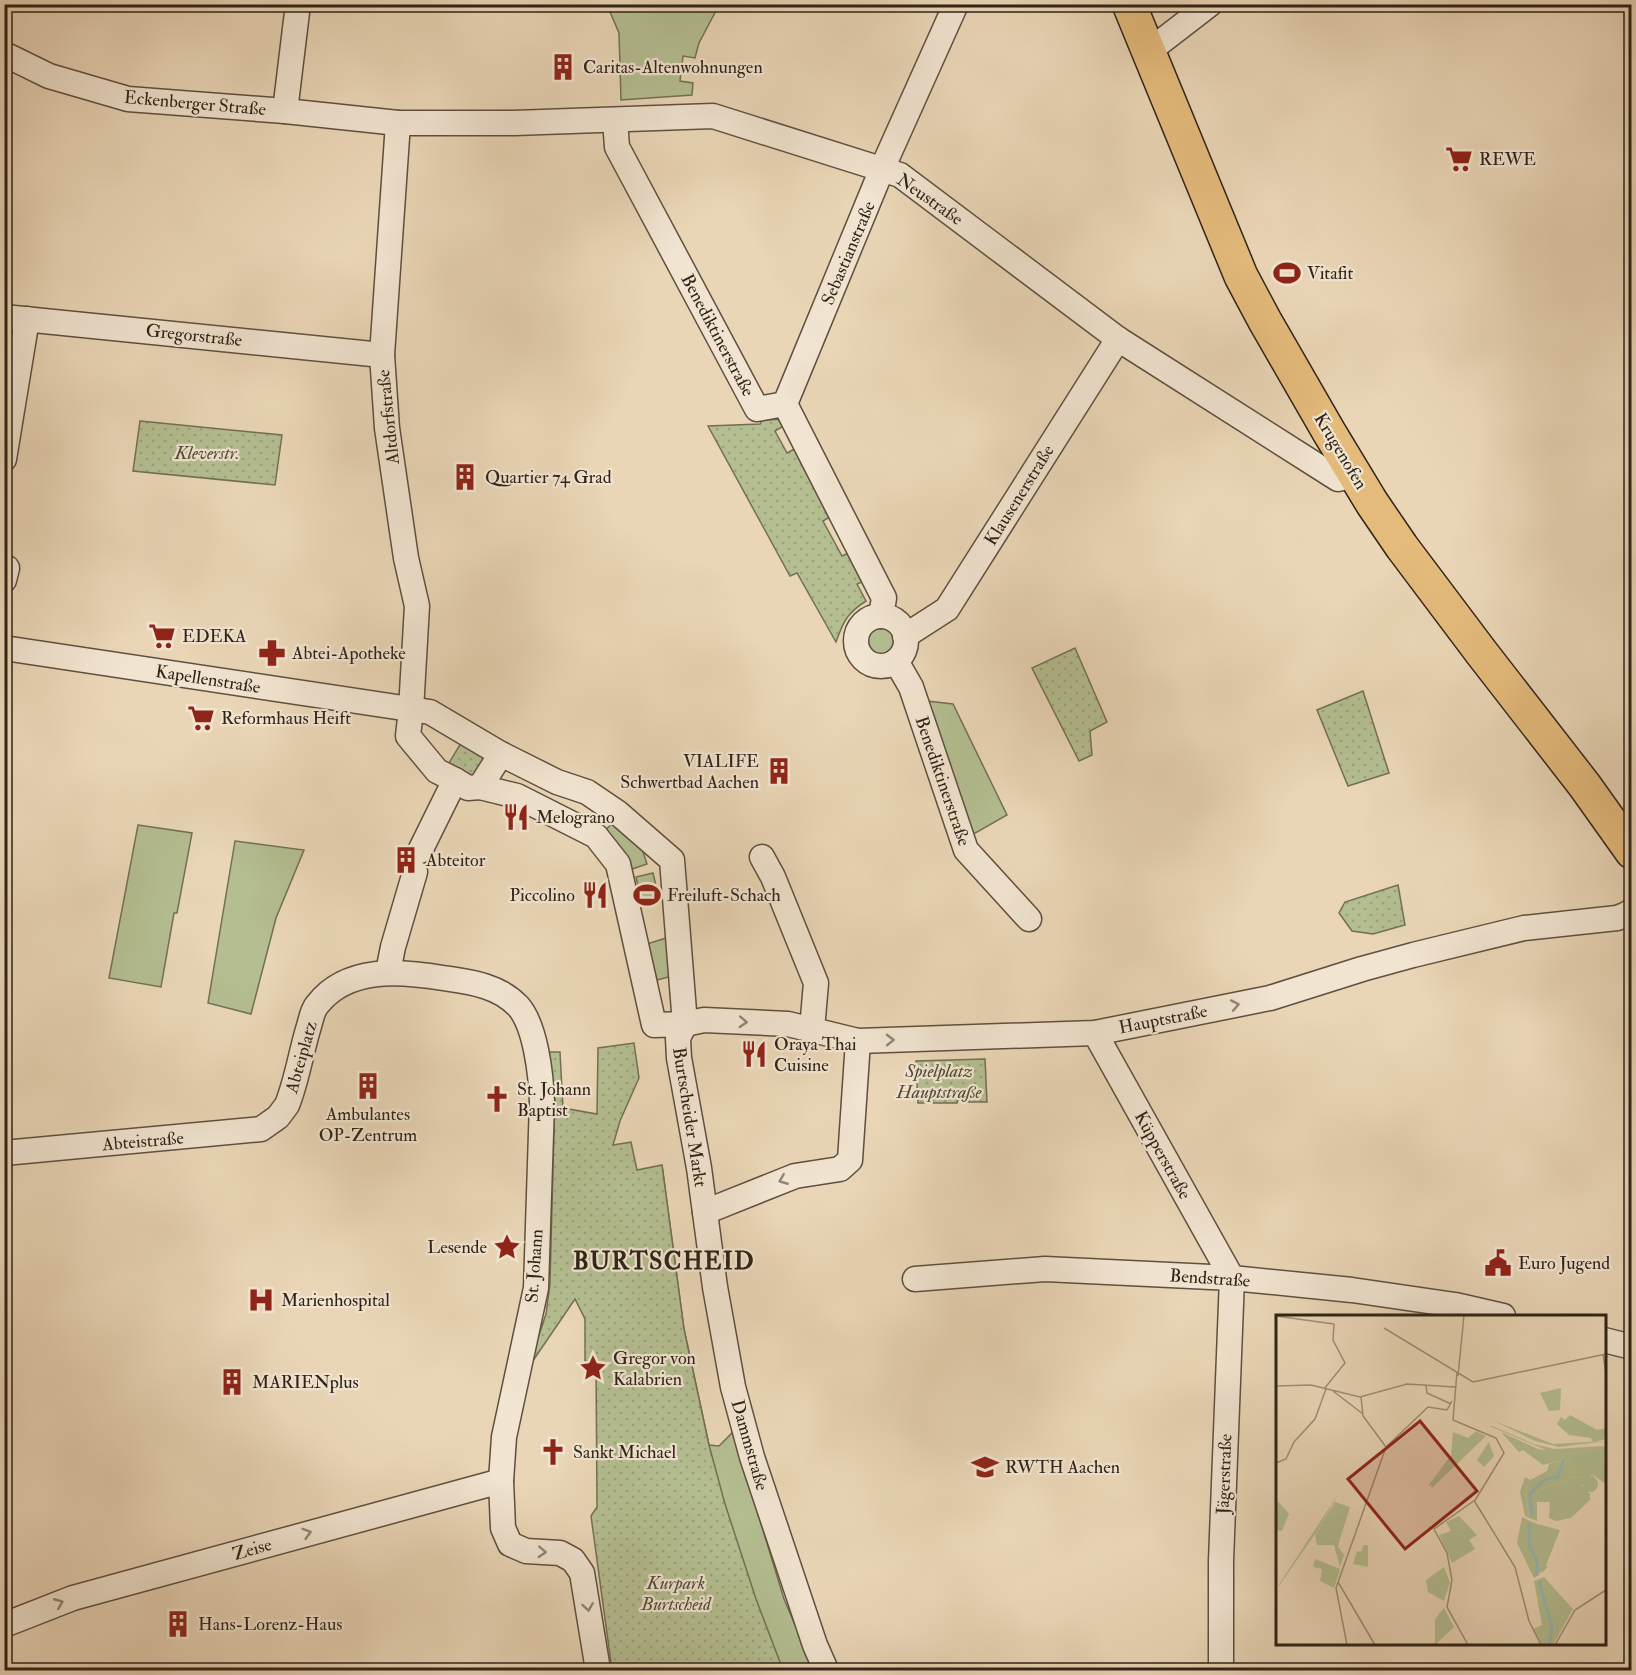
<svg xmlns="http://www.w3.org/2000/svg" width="1636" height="1675" viewBox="0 0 1636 1675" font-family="'IM FELL Double Pica',serif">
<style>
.grass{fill:#b4be91;stroke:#727054;stroke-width:1.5}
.park{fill:url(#park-dots);stroke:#727054;stroke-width:1.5}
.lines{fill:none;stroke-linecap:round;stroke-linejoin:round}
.street-casing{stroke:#5e503f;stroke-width:27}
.primary-casing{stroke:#2f2317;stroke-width:36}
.street{stroke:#f1e4d0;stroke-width:24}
.primary{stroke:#e5bb7c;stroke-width:33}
.oneway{stroke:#908474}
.labels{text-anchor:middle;stroke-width:4.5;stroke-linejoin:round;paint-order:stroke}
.poi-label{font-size:18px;fill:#2f2317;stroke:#f1e4d0;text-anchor:start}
.street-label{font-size:18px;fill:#2f2317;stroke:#f1e4d0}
.park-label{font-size:18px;font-style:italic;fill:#504a36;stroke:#f1e4d0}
.district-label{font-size:24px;font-weight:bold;letter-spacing:1.5px;fill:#2f2317;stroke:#f1e4d0}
.inset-river{fill:none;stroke:#98b9b1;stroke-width:3}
.inset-road{fill:none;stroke:#9f8e77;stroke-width:1.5}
.view{fill:#8f2418;fill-opacity:0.15;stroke:#8f2418;stroke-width:3}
.inset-edge{fill:none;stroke:#2f2317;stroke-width:3}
</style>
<defs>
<pattern id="park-dots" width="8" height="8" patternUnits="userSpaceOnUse" patternTransform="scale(1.5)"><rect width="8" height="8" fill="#b4be91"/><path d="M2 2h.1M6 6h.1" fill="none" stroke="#9ba37c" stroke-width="1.8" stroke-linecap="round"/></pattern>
</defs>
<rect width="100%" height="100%" fill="#ead6b7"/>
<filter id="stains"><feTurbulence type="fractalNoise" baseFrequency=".00333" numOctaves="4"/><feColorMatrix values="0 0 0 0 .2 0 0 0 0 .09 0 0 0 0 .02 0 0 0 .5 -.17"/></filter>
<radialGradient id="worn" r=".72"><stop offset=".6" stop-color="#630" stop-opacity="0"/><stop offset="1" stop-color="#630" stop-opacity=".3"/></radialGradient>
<g class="grass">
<path d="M607 5H719L699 43 695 58 683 56 680 81 693 83 692 95 621 100 619 33Z"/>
<circle cx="880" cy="640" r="18"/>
<path d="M927 701 953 704 1007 815 972 835Z"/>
<path d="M615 821 642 849 647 864 626 871 602 833Z"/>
<path d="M138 825 192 833 177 913H174L161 987 109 978Z"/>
<path d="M235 841 304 850 276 918 251 1014 208 1003Z"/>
<path d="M653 873 656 886 652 887 656 904 643 907 636 877Z"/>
<path d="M666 938 676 975 657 980 647 944Z"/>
<path d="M662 1165 684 1329 709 1445 719 1446 733 1432 784 1599 814 1670H648Z"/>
</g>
<g class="park">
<path d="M789 419 790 422 775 431 787 453 802 445 838 512 823 521 842 556 857 549 871 578 857 584 866 601C847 613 843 622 836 642L797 573 790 576 708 426 760 424 762 420Z"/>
<path d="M140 421 282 435 275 485 133 471Z"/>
<path d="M1075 648 1107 722 1090 731 1092 755 1079 761 1032 668Z"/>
<path d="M1363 691 1389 773 1348 786 1317 710Z"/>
<path d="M464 738 490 756 474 784 446 768Z"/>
<path d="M1398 885 1405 925 1373 934 1352 931 1339 913 1345 902Z"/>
<path d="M634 1043 639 1078 620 1121 613 1145 631 1142 637 1170 662 1165 684 1329 709 1445 725 1504 756 1599 783 1670H612L591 1516 597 1507 596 1362 585 1361V1319L575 1299 528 1368 546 1314 550 1283 555 1090 546 1052H560L563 1108 597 1114 598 1048Z"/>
<path d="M985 1059 987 1102H967L966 1098 959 1097 957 1103H918L916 1061Z"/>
</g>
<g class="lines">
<defs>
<g id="street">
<path d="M1149 51 1210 4"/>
<path d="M4 54 49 76 128 99 285 111 398 123H514L713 116 900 175 1118 339 1338 479 1356 476"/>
<path d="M285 111 298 4"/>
<path d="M615 120 617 147 757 409 785 404"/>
<path d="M398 123 382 355 387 428 406 558 417 606 411 710 408 736 437 771 455 780"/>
<path d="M4 317 382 355"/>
<path d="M785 404 882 169 956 4"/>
<path d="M785 404 884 598 881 616"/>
<path d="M4 459 27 319"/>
<path d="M4 567 7 568 4 580"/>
<circle cx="881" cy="641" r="25"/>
<path d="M905 636 947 609 1118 339"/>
<path d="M4 648 430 712 501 754 557 782 587 792 618 813 672 860 685 1024 678 1038 679 1058 699 1168 715 1287 733 1387 752 1457 815 1645 826 1670"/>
<path d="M896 661 911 687 966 850 1029 919"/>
<path d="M480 787 517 796 596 836 618 864 654 1025 685 1024 704 1020 788 1024 858 1041 1095 1033 1270 998 1362 969 1413 955 1524 928 1617 918 1625 915 1632 911"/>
<path d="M420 851 455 780 468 788 480 787 501 754"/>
<path d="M762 857 773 877 816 983 812 1029"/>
<path d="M388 972 393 947 415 872"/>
<path d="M1095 1033 1232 1278"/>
<path d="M4 1153 261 1129 278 1117 287 1105C297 1080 301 1052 309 1026 311 1020 312 1011 317 1005 347 966 400 971 443 978 470 982 498 985 518 1006 536 1026 541 1076 542 1102L536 1288 504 1437 501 1481 503 1528 510 1544 526 1551 560 1553 573 1560 582 1573 598 1670"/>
<path d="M705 1212 795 1176 840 1169 850 1160 858 1041"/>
<path d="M915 1279 1045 1269 1232 1278 1352 1290 1455 1305 1503 1316"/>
<path d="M1604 1340 1632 1347"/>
<path d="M4 1625 73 1598 501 1481"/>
<path d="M1221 1670V1561L1232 1278"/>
</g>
<path id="primary" d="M1129 4 1241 276 1265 321 1329 432 1372 503 1402 547 1481 652 1585 786 1632 852"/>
</defs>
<use href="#street" class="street-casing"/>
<use href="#primary" class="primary-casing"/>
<use href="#street" class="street"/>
<use href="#primary" class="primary"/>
</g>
<defs><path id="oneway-chevron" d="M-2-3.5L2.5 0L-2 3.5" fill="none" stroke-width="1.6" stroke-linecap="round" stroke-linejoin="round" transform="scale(1.5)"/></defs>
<g class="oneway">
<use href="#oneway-chevron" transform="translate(1235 1005) rotate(-11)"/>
<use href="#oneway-chevron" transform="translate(743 1022) rotate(3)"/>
<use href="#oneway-chevron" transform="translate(890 1040) rotate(-1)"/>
<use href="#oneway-chevron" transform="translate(783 1180) rotate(158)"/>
<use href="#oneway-chevron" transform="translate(307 1533) rotate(-16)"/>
<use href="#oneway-chevron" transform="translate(542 1552) rotate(3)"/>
<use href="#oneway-chevron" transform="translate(59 1603) rotate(-22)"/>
<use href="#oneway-chevron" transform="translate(588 1607) rotate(81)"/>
</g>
<defs>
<symbol id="building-bare" viewBox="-9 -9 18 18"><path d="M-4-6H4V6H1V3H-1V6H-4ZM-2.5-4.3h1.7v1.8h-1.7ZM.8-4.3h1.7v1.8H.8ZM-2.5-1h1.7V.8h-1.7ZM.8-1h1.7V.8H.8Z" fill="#8f2418" stroke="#f1e4d0" stroke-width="2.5" paint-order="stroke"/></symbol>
<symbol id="supermarket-bare" viewBox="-9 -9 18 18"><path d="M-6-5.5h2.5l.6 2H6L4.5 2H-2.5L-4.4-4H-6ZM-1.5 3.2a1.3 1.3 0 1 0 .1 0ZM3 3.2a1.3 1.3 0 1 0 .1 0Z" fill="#8f2418" stroke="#f1e4d0" stroke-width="2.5" paint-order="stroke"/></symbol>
<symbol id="stadium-bare" viewBox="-9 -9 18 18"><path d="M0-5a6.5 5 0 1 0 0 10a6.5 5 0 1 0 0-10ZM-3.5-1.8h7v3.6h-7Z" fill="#8f2418" stroke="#f1e4d0" stroke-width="2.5" paint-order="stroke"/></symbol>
<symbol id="pharmacy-bare" viewBox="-9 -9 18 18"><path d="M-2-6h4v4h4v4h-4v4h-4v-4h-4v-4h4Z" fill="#8f2418" stroke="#f1e4d0" stroke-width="2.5" paint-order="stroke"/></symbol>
<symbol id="restaurant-bare" viewBox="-9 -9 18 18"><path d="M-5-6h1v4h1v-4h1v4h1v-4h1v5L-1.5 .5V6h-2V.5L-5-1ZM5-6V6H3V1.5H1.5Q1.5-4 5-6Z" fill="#8f2418" stroke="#f1e4d0" stroke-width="2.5" paint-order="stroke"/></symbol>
<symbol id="church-bare" viewBox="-9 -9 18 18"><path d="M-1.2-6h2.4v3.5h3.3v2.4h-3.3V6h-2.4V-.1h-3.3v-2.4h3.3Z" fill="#8f2418" stroke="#f1e4d0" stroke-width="2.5" paint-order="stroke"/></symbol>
<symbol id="sight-bare" viewBox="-9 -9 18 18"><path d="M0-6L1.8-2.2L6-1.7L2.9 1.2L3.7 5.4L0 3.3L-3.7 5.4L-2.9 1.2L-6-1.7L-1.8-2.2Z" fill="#8f2418" stroke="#f1e4d0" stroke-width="2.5" paint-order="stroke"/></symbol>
<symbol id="civic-bare" viewBox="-9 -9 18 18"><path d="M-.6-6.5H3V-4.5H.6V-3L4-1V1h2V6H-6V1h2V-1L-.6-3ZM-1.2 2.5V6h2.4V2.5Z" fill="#8f2418" stroke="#f1e4d0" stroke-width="2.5" paint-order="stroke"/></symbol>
<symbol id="hospital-bare" viewBox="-9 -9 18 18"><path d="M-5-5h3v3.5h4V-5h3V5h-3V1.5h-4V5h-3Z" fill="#8f2418" stroke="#f1e4d0" stroke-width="2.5" paint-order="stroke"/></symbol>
<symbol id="university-bare" viewBox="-9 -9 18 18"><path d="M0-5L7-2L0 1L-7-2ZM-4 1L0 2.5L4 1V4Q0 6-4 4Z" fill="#8f2418" stroke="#f1e4d0" stroke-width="2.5" paint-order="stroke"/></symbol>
</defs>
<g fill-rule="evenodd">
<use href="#building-bare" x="544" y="48" width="38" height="38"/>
<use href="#supermarket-bare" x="1440" y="140" width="38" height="38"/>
<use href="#stadium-bare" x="1268" y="254" width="38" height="38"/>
<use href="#building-bare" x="446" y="458" width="38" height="38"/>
<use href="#supermarket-bare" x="143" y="617" width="38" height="38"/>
<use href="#pharmacy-bare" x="253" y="634" width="38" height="38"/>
<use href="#supermarket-bare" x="182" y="699" width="38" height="38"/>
<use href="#building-bare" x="760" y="752" width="38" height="38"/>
<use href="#restaurant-bare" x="497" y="798" width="38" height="38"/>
<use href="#building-bare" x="387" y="841" width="38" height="38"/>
<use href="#restaurant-bare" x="576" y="876" width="38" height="38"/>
<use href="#stadium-bare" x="628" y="876" width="38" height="38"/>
<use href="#restaurant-bare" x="735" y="1035" width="38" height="38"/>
<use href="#building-bare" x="349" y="1067" width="38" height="38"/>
<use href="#church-bare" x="478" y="1080" width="38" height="38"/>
<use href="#sight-bare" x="488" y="1228" width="38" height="38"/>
<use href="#civic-bare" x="1479" y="1244" width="38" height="38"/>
<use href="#hospital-bare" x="242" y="1281" width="38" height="38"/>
<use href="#sight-bare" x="574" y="1349" width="38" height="38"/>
<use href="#building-bare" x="213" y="1363" width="38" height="38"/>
<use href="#church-bare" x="534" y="1433" width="38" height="38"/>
<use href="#university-bare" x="966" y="1448" width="38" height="38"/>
<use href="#building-bare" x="159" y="1605" width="38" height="38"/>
</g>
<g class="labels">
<g class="poi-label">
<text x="583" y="73">Caritas-Altenwohnungen</text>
<text x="1479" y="165">REWE</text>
<text x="1307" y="279">Vitafit</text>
<text x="485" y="483">Quartier 74 Grad</text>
<text x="182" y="642">EDEKA</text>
<text x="292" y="659">Abtei-Apotheke</text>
<text x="221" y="724">Reformhaus Heift</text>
<text x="759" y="767" text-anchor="end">VIALIFE<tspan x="759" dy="21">Schwertbad Aachen</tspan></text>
<text x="536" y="823">Melograno</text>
<text x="426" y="866">Abteitor</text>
<text x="575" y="901" text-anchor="end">Piccolino</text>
<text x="667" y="901">Freiluft-Schach</text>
<text x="774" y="1050">Oraya Thai<tspan x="774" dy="21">Cuisine</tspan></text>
<text x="517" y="1095">St. Johann<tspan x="517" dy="21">Baptist</tspan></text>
<text x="368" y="1120" text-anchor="middle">Ambulantes<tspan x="368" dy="21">OP-Zentrum</tspan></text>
<text x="487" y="1253" text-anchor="end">Lesende</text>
<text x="1518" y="1269">Euro Jugend</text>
<text x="281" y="1306">Marienhospital</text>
<text x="613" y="1364">Gregor von<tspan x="613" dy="21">Kalabrien</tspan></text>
<text x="252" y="1388">MARIENplus</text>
<text x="573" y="1458">Sankt Michael</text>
<text x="1005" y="1473">RWTH Aachen</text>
<text x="198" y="1630">Hans-Lorenz-Haus</text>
</g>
<g class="street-label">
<text transform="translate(195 103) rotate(5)" y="6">Eckenberger Straße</text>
<text transform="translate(930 199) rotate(35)" y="6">Neustraße</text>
<text transform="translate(848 253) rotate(-67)" y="6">Sebastianstraße</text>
<text transform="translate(194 335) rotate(6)" y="6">Gregorstraße</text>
<text transform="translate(718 335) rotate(62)" y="6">Benediktinerstraße</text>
<text transform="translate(388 417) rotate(-96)" y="6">Altdorfstraße</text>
<text transform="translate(1341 451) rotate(59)" y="6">Krugenofen</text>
<text transform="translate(1019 495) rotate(-58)" y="6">Klausenerstraße</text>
<text transform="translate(208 679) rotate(9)" y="6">Kapellenstraße</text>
<text transform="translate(943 781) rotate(71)" y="6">Benediktinerstraße</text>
<text transform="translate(1163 1019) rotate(-11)" y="6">Hauptstraße</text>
<text transform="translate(301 1057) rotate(-74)" y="6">Abteiplatz</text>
<text transform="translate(690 1117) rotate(81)" y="6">Burtscheider Markt</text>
<text transform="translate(143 1141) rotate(-5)" y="6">Abteistraße</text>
<text transform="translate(1163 1155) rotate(61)" y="6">Küpperstraße</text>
<text transform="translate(534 1266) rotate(-86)" y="6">St. Johann</text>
<text transform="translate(1210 1278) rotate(4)" y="6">Bendstraße</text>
<text transform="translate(750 1445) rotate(74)" y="6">Dammstraße</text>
<text transform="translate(1224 1474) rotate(-88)" y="6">Jägerstraße</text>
<text transform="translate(252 1549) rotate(-16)" y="6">Zeise</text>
</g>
<g class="park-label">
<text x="207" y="459">Kleverstr.</text>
<text x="939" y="1077">Spielplatz<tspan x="939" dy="21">Hauptstraße</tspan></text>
<text x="676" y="1589">Kurpark<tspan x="676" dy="21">Burtscheid</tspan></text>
</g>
<g class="district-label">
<text x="664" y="1269">BURTSCHEID</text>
</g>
</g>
<g transform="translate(1276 1315)">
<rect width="330" height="330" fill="#ead6b7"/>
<path d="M216 105 277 129 330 126 283 132 259 126ZM213 111H216L258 129 278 134 330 131 295 139 275 137ZM293 165 301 166 314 179V185L295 203 280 206 273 203 274 187H260L261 179 267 173ZM63 178 40 218 64 224 62 232 68 240 64 252 58 230H41L39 219 3 271H2Z" fill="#b4be91"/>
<path d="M168 252 174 267 168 286 152 277 150 265Z" fill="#b4be91"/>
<path d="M285 73 284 95 273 96 264 78ZM294 100 321 115 330 113V124L317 127 315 123 293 120 281 109 285 102 289 105ZM200 116 210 121 155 174 156 170 152 171 175 140 177 117 192 123ZM213 127 218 141 208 152 201 145ZM288 137 295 139 294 163 306 162 324 145 330 142V146L316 158 319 164 315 160 305 170 293 165 267 173 261 179V206L253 203 250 177 254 165 271 156 273 149 287 145ZM0 184 13 199 6 216 0 215ZM183 201 201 220 193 225 199 234 176 248 163 220 175 216 170 207ZM246 202 261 209 265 249 272 252 258 263 241 228ZM39 244 64 254 58 273 44 266 46 254 37 252ZM268 262 297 294 277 330H266L257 314 266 310 258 266Z" fill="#b4be91"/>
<path d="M225 117 262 134 288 137 287 145 267 150 247 135 243 137ZM330 131V142L306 162 293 163 295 139ZM330 146V166L328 168 315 158ZM306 169a8 8 0 1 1 16 0a8 8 0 1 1-16 0ZM249 162 254 165 250 177 253 203 249 201 244 177ZM59 187 74 192 64 224 40 218ZM261 209 284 215 267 258 261 234ZM88 230H92V252L77 249 81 236 85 237ZM168 293 178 312 159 330V304Z" fill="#b4be91"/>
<path class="inset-river" d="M256 201 254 178 270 164 282 162 288 144M254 208 253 229 261 246V261M263 266 276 312 273 330"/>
<path class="inset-road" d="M0 1 58 9M108 13 197 67 330 39M327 39 330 59M181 57 177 105 220 123 228 138 198 187M182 61 188 0M150 70 151 78 175 89M0 71 35 70 84 82 131 69 179 72M48 74 69 48 57 25 58 9M57 76 87 99M85 82 87 101 110 132M110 132 152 92 171 95 176 86M0 148 10 144 18 127 39 104 50 74M199 187 239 252 253 306 265 330M62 267 99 330M71 330 60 273 110 132M192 330 171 292 176 265 171 238 158 214 199 185M279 330 299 295 330 275"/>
<path class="view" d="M144 106 201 176 129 234 72 164Z"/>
<rect width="330" height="330" class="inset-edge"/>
</g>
<rect width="1636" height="1675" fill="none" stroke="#ead6b7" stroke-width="24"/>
<rect x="6" y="6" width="1624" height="1663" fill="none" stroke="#2f2317" stroke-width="3"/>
<rect x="12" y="12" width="1612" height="1651" fill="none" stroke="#2f2317" stroke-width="1.5"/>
<rect width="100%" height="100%" filter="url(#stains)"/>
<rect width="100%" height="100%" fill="url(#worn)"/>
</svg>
